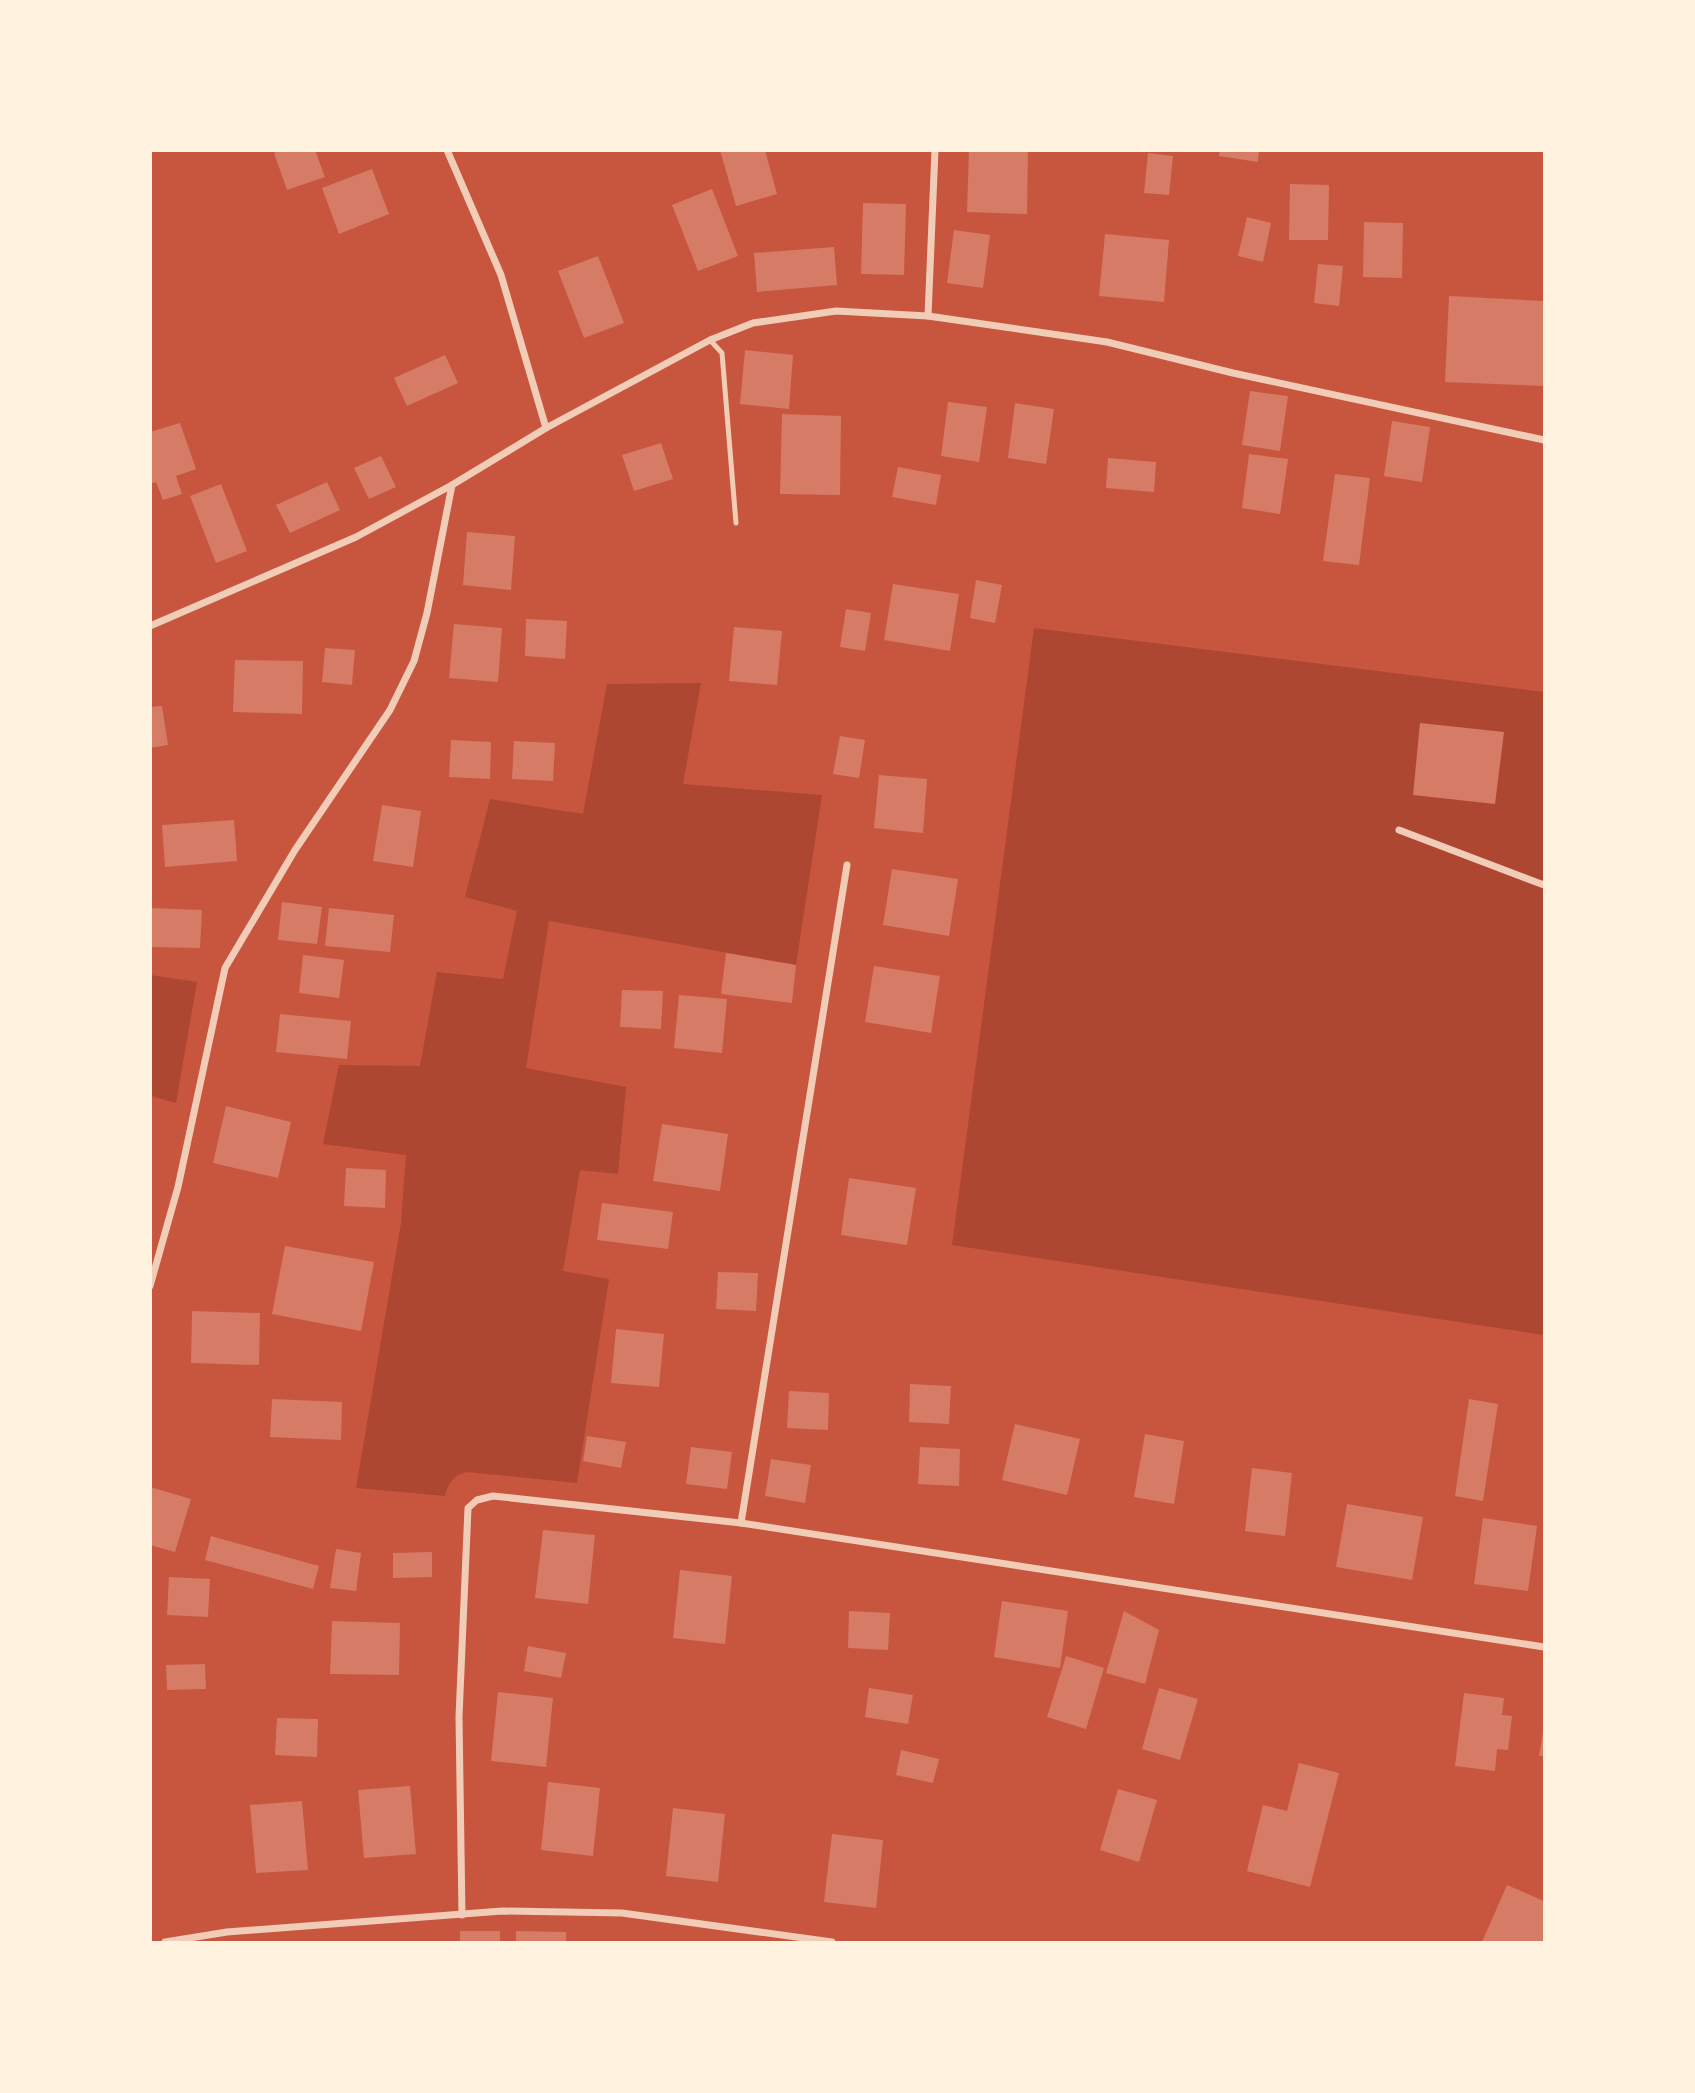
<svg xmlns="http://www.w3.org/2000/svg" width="1695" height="2093" viewBox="0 0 1695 2093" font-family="'Crimson Pro',serif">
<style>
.green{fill:#ae4732}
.building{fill:#d67c66}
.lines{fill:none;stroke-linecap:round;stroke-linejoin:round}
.service{stroke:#f1ccb7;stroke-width:5}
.minor{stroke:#f1ccb7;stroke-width:7}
</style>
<rect width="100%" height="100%" fill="#c8553d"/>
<g class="green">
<path d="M1034 628 1544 692V1335L952 1245Z"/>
<path d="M701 683 683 784 822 795 796 965 549 921 526 1068 626 1087 618 1174 580 1170 563 1271 609 1279 577 1483 467 1472C452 1476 449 1483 445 1496L356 1488 401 1223 406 1155 323 1144 339 1065 420 1066 437 972 503 979 517 911 465 897 490 799 583 814 607 684Z"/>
<path d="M150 975 197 982 176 1103 151 1096Z"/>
</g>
<g class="building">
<path d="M280 150H315L325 177 287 190 274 153Z"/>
<path d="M720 150H765L777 194 736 206Z"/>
<path d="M969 150H1028L1027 214 967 212Z"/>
<path d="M1220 150H1259L1258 162 1219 156Z"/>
<path d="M1148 153 1173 156 1169 195 1144 193Z"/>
<path d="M372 169 389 214 339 234 322 188Z"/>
<path d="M1290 184 1329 185 1328 240H1289Z"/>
<path d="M712 189 738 256 698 271 672 205Z"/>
<path d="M863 203 906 204 904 275 861 274Z"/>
<path d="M1247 217 1271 223 1263 262 1238 256Z"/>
<path d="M1364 222 1403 223 1402 278 1363 277Z"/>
<path d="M954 230 990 235 983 288 947 283Z"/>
<path d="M1105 234 1169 240 1164 302 1099 296Z"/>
<path d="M834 247 837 285 757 292 754 253Z"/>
<path d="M598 256 624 323 584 338 558 271Z"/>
<path d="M1318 264 1343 266 1339 306 1314 303Z"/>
<path d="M1449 296 1544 301V386L1445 382Z"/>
<path d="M745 350 793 355 789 409 740 404Z"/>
<path d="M445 355 458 383 407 406 394 378Z"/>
<path d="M1250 391 1288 396 1280 451 1242 445Z"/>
<path d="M948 402 987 407 979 462 941 456Z"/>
<path d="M1015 403 1054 409 1046 464 1008 458Z"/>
<path d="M782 414 841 416 840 495 780 494Z"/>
<path d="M1392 421 1430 427 1422 482 1384 476Z"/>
<path d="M180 423 196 469 176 476 182 494 163 500 156 482 150 484V432Z"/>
<path d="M661 443 673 479 634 491 622 455Z"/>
<path d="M1249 454 1288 459 1280 514 1242 508Z"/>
<path d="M381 456 396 487 369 499 354 468Z"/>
<path d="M1108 458 1156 462 1154 492 1106 488Z"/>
<path d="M898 467 941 475 936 505 892 497Z"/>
<path d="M1335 474 1370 478 1359 565 1323 561Z"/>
<path d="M327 482 340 510 290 533 276 505Z"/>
<path d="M221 484 247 551 216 563 190 496Z"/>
<path d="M467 532 515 536 511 590 463 585Z"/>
<path d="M976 580 1002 585 995 623 970 618Z"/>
<path d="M893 584 959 594 950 651 884 640Z"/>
<path d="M846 609 871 613 865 651 840 647Z"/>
<path d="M526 619 567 621 565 659 525 656Z"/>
<path d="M454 624 502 628 498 682 449 678Z"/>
<path d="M734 627 782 631 777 685 729 681Z"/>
<path d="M325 648 355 650 352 685 322 682Z"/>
<path d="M235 660 303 661 302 714 233 712Z"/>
<path d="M162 706 168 745 150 748V707Z"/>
<path d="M1420 723 1504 732 1495 804 1413 795Z"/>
<path d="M840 736 865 740 859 778 833 774Z"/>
<path d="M451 740 491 742 490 779 449 777Z"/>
<path d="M514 741 555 743 553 781 512 779Z"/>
<path d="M879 775 927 779 923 833 874 828Z"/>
<path d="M382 805 421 811 413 867 373 861Z"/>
<path d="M234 820 237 861 165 867 162 825Z"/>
<path d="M892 869 958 879 949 936 883 925Z"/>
<path d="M282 902 322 907 317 944 278 940Z"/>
<path d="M150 908 202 910 200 948 150 947Z"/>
<path d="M329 908 394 915 390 952 325 946Z"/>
<path d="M726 953 796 965 792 1003 721 994Z"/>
<path d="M303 955 344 960 339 998 299 993Z"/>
<path d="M874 966 940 976 931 1033 865 1022Z"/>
<path d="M622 990 663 991 661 1029 620 1027Z"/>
<path d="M679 995 727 999 722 1053 674 1048Z"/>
<path d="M280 1014 351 1021 347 1059 276 1052Z"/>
<path d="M226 1106 291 1122 278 1178 213 1163Z"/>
<path d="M662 1124 728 1134 720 1191 653 1181Z"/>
<path d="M346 1168 386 1170 385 1208 344 1206Z"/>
<path d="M849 1178 916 1188 907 1245 841 1235Z"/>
<path d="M602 1203 673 1212 668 1249 597 1240Z"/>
<path d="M285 1246 374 1262 361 1331 272 1314Z"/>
<path d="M718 1272 758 1273 756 1311 716 1309Z"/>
<path d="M192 1311 260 1313 259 1365 191 1363Z"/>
<path d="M616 1329 664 1334 659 1387 611 1383Z"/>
<path d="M910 1384 951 1386 949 1424 909 1422Z"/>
<path d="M789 1391 829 1393 828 1430 787 1428Z"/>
<path d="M272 1399 342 1402 341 1440 270 1437Z"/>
<path d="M1469 1399 1498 1404 1483 1501 1455 1496Z"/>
<path d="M1015 1424 1080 1439 1067 1495 1002 1480Z"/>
<path d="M1145 1434 1184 1441 1174 1504 1134 1497Z"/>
<path d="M587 1436 626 1442 621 1468 583 1461Z"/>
<path d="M691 1447 732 1452 727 1489 686 1484Z"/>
<path d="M920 1447 960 1449 959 1486 918 1484Z"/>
<path d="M771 1459 811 1465 805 1503 765 1496Z"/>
<path d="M1252 1468 1292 1473 1285 1536 1245 1531Z"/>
<path d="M150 1487 191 1499 175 1552 150 1545Z"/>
<path d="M1347 1504 1423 1517 1412 1580 1336 1567Z"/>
<path d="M1483 1518 1537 1526 1528 1591 1474 1584Z"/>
<path d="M543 1530 595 1535 588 1604 535 1598Z"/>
<path d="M211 1536 319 1566 313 1589 205 1560Z"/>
<path d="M336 1549 361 1553 356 1591 330 1588Z"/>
<path d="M432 1552V1577L393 1578V1553Z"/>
<path d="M680 1570 732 1576 725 1644 673 1638Z"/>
<path d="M169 1577 210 1579 208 1617 167 1615Z"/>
<path d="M1002 1601 1068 1611 1060 1668 994 1657Z"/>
<path d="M849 1611 890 1613 888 1650 848 1648Z"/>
<path d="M1124 1611 1159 1630 1145 1684 1106 1673Z"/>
<path d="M332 1621 400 1623 399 1675 330 1674Z"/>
<path d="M528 1646 566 1653 561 1678 524 1671Z"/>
<path d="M1066 1656 1104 1668 1086 1729 1047 1717Z"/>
<path d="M205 1664 206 1689 167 1690 166 1665Z"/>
<path d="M869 1688 913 1695 908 1724 865 1717Z"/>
<path d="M1159 1688 1198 1699 1180 1760 1142 1749Z"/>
<path d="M498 1692 553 1698 546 1767 491 1761Z"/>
<path d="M1464 1693 1504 1698 1502 1715 1512 1716 1508 1750 1497 1749 1495 1771 1455 1766Z"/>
<path d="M277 1718 318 1719 317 1757 275 1755Z"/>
<path d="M1543 1732H1544V1756H1539Z"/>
<path d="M901 1750 939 1759 933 1783 896 1775Z"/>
<path d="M1299 1763 1339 1773 1310 1887 1247 1871 1263 1805 1287 1811Z"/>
<path d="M548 1782 600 1788 593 1856 541 1850Z"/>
<path d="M410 1786 416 1854 364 1858 358 1790Z"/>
<path d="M1118 1789 1157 1800 1139 1862 1100 1850Z"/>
<path d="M302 1801 308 1870 256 1873 250 1805Z"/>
<path d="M673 1808 725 1814 718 1882 666 1876Z"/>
<path d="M832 1834 883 1840 876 1908 824 1902Z"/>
<path d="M1507 1885 1544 1901V1936L1542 1942H1482Z"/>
<rect x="460" y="1931" width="40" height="11"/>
<path d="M516 1931 566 1932V1942H516Z"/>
</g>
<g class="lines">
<path class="service" d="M710 340 722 353 736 523"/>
<g class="minor">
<path d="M447 150 501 275 546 428"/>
<path d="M928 316 935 150"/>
<path d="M150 626 356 537 452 485 546 428 710 340 753 323 836 311 928 316 1107 342 1233 373 1544 440"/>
<path d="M1399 830 1544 885"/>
<path d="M150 1286 178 1187 225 968 295 850 390 710 414 661 427 613 452 485"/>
<path d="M741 1523 847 865"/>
<path d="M462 1915 459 1717 468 1508 477 1500 493 1496 741 1523 1544 1647"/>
<path d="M165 1942 227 1932 502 1911 622 1913 832 1942"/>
</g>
</g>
<rect width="1695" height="2093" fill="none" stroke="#fff3e0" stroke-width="304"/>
</svg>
